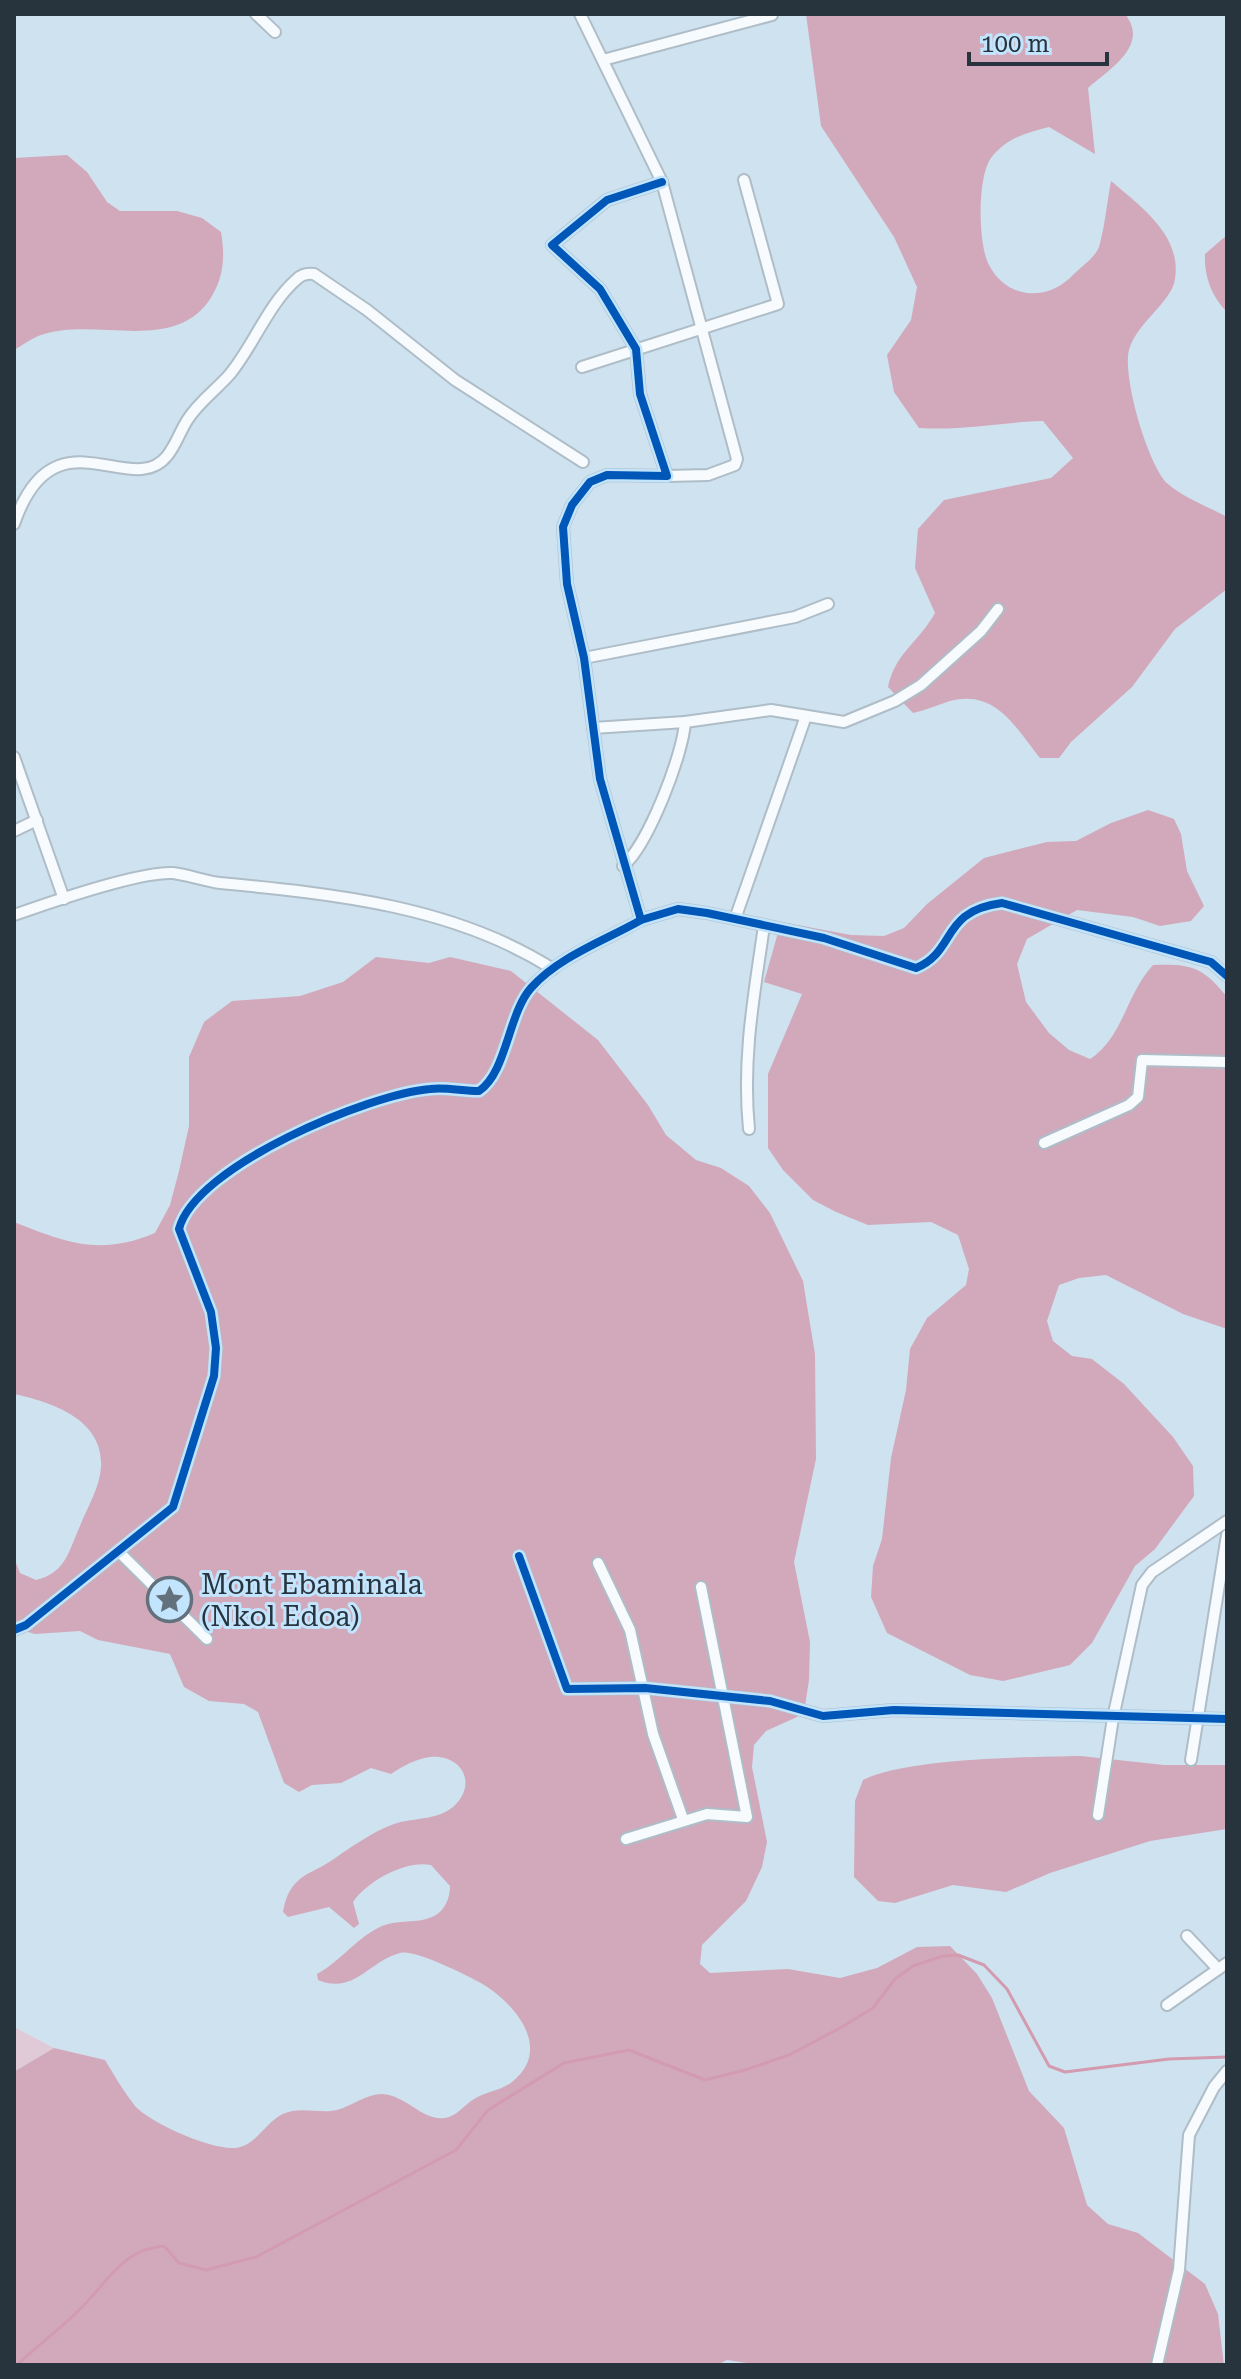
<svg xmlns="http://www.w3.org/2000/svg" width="1241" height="2379" viewBox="0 0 1241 2379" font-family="'Roboto Serif',serif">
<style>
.green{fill:#e1cad7}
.forest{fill:#d1a9bb}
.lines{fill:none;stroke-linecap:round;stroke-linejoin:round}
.stream{stroke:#d39baf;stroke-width:3}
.minor-casing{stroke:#aebdc7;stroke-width:14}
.minor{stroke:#f8fbfd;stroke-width:10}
.cycleway-casing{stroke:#c2e4fc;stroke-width:13}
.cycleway{stroke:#0057b8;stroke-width:8}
.labels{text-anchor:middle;stroke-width:6;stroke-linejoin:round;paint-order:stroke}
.poi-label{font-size:28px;fill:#27343e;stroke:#c2e4fc;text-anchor:start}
</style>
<rect width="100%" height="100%" fill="#cfe2ef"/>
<path class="green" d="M14 2027 54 2048 14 2072Z"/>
<g class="forest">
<path d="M806 14H1125C1150 45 1110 69 1088 88L1095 154 1049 127C1026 133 1006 138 991 158 977 177 978 245 989 265 1006 298 1044 302 1070 278 1078 269 1095 258 1099 247 1105 226 1107 202 1111 181 1140 206 1182 235 1175 279 1172 302 1137 322 1129 350 1122 376 1148 466 1168 484 1184 498 1209 507 1227 517V589L1175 629 1132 687 1071 742 1059 758H1040C1015 727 996 689 950 701 937 705 926 710 913 713L888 687C895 653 919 642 935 613L915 568 918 529 944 500 1051 478 1073 458 1043 421C1000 422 962 431 919 428L894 392 887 355 911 320 917 287 894 237 821 126Z"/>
<path d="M67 155 87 172 107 202 120 211H177L202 218 221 232C225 255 224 276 212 296 176 356 96 316 41 335 32 338 23 345 14 350V158Z"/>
<path d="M1227 235V312C1211 296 1204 276 1205 254Z"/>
<path d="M1148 810 1174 819 1181 834 1187 871 1204 906 1191 921 1160 926 1133 917 1077 910 1027 939 1017 964 1026 1002 1049 1033 1069 1050 1090 1059C1123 1038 1126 994 1153 965 1191 964 1202 966 1227 997V1329L1183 1314 1106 1275 1079 1278 1059 1285 1047 1321 1053 1341 1072 1356 1092 1359 1124 1384 1173 1437 1193 1466 1194 1496 1155 1549 1135 1566 1092 1643 1070 1665 1003 1681 970 1675 887 1633 871 1597 873 1566 882 1539 891 1458 906 1390 910 1349 927 1318 966 1285 969 1269 958 1235 931 1222 868 1225 836 1212 813 1200 783 1170 768 1148V1074L802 994 764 982 781 922 851 935 884 936 904 928 927 904 984 858 1047 842 1076 841 1111 823Z"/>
<path d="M376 957 429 963 450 957 511 971 598 1040 648 1105 666 1135 696 1160 721 1168 749 1186 770 1213 803 1281 815 1354 816 1459 794 1562 810 1642 809 1680 805 1706 797 1717 766 1731 754 1745 752 1767 767 1842 762 1867 746 1901 702 1945 700 1964 710 1973 788 1969 840 1978 877 1968 917 1947 950 1946 977 1974 992 1998 1029 2091 1064 2128 1087 2205 1108 2224 1138 2233 1205 2284 1218 2314 1224 2365H760L727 2360 716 2365H14V2072L17 2070 54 2048 105 2060C114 2075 124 2092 135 2106 150 2123 218 2154 240 2147 258 2142 266 2122 283 2114 300 2106 319 2114 337 2110 352 2106 366 2094 382 2094 407 2095 426 2125 449 2117 458 2114 466 2104 474 2099 485 2092 502 2090 512 2082 555 2048 512 2000 479 1982 464 1974 414 1949 400 1953 369 1961 354 1995 318 1980L317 1974C341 1961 357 1937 382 1926 398 1919 417 1924 432 1917 444 1912 450 1899 450 1886L431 1865C406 1860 367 1881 353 1902L359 1924 354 1928 329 1907 288 1917 283 1912C285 1900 289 1888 299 1880 306 1873 317 1870 326 1864 348 1850 369 1833 394 1824 415 1817 441 1821 457 1803 477 1780 459 1754 430 1757 415 1759 403 1766 391 1774L371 1768 341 1783 312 1785 299 1792 284 1783 258 1712 244 1704 209 1701 184 1687 170 1654 98 1640 80 1631 35 1634 14 1628V1558L20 1573 36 1580C66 1573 69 1550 80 1526 87 1508 100 1487 101 1467 104 1419 51 1402 14 1394V1222C67 1243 100 1256 155 1233L170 1205 179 1171 189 1126V1057L204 1022 232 1001 300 996 343 982Z"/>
<path d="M1081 1756 1164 1765H1227V1829L1150 1841 1050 1873 1006 1892 953 1885 895 1903 878 1901 854 1877 855 1801 863 1780C906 1758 1030 1757 1081 1756Z"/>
</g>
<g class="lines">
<path class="stream" d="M17 2365C37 2346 59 2330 78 2311 107 2284 121 2249 164 2246L179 2263 206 2270 256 2257 456 2150 488 2110 564 2063 629 2050 705 2080 745 2070 789 2055 840 2028 873 2008 895 1979 913 1966 943 1956 958 1955 984 1965 1007 1989 1049 2066 1065 2072 1169 2059 1227 2057"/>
<defs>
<g id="minor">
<path d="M256 14 275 32"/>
<path d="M580 14 662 182 737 459 735 465 708 475 667 476"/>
<path d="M603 60 772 15"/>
<path d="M662 182 607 200 552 245 600 289 636 349 640 394 667 476 607 475 590 482 572 505 563 527 567 584 584 658 600 779 641 920 678 909 707 913 824 938 916 968C957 951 940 911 1002 903L1211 962 1227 976"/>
<path d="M582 367 778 304 744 180"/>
<path d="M14 524C54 407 131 501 167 456 176 445 180 431 188 419 199 402 217 389 230 374 254 345 268 304 297 279 302 274 307 273 314 274L367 310 455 380 583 462"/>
<path d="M584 658 795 617 828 604"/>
<path d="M593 728 685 722 771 710 844 722 895 701 921 685 981 631 998 609"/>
<path d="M14 757 64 899"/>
<path d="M14 831 37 820"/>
<path d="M623 866C648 845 683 755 685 722"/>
<path d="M14 915C48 903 139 871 173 873 189 875 204 881 220 883 335 894 454 906 553 969"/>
<path d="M735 919 806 716"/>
<path d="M749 1129C742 1059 754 995 764 926"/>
<path d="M1044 1143 1129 1105 1138 1097 1142 1060 1227 1062"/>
<path d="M119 1552 207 1639"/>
<path d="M519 1556 567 1689 645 1688 770 1701 823 1716 894 1710 1227 1719"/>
<path d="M598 1563 630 1630 653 1734 683 1819"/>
<path d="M14 1630 26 1625 173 1507 214 1376 216 1348 211 1312 179 1229C195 1166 369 1094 430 1089 446 1087 462 1091 479 1091 507 1072 508 1014 531 988 558 957 606 940 641 920"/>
<path d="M1191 1760 1227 1535"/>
<path d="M1098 1815 1113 1718 1142 1585 1152 1572 1227 1521"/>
<path d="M626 1839 707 1814 747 1817 701 1587"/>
<path d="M1187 1936 1218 1969"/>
<path d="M1167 2005 1227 1963"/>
<path d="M1157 2365 1179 2270 1189 2135 1214 2087 1227 2071"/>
</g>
</defs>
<use href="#minor" class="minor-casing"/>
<use href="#minor" class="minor"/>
<defs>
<g id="cycleway">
<path d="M662 182 607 200 552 245 600 289 636 349 640 394 667 476 607 475 590 482 572 505 563 527 567 584 584 658 600 779 641 920 678 909 707 913 824 938 916 968C957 951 940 911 1002 903L1211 962 1227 976"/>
<path d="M519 1556 567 1689 645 1688 770 1701 823 1716 894 1710 1227 1719"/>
<path d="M14 1630 26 1625 173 1507 214 1376 216 1348 211 1312 179 1229C195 1166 369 1094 430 1089 446 1087 462 1091 479 1091 507 1072 508 1014 531 988 558 957 606 940 641 920"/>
</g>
</defs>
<use href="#cycleway" class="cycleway-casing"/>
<use href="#cycleway" class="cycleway"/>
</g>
<defs>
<symbol id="sight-ring" viewBox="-11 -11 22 22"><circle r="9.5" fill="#c2e4fc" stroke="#62717c" stroke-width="1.5"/><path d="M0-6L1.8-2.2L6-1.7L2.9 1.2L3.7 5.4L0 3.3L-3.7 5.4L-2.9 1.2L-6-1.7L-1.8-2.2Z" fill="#62717c"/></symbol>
</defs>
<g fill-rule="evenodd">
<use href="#sight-ring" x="144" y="1574" width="51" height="51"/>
</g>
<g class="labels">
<g class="poi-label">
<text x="201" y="1594">Mont Ebaminala<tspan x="201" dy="32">(Nkol Edoa)</tspan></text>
</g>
</g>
<rect width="1241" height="2379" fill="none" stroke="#27343e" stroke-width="32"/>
<path d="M969 52v12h138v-12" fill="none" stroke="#27343e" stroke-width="4"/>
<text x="981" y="52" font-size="24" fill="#27343e" stroke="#c2e4fc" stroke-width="6" paint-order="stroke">100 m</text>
</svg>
